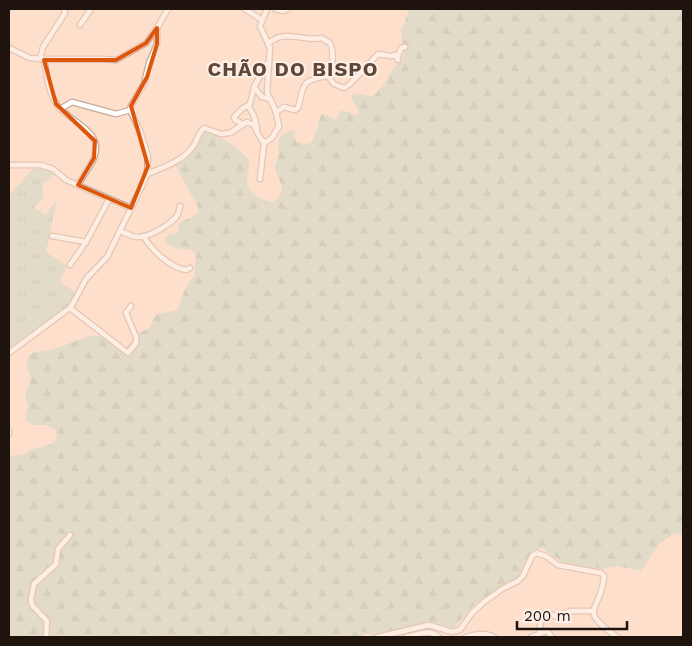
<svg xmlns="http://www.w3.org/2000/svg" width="692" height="646" viewBox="0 0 692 646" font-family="'Work Sans',sans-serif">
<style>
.grass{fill:url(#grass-tufts)}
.forest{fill:url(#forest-firs)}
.cemetery{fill:url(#cemetery-stones)}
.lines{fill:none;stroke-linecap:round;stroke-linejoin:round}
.minor-casing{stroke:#c7aa98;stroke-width:7}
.minor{stroke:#fff;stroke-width:4.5}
.marked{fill:none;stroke:#de560c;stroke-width:4;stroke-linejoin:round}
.labels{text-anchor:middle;stroke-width:4;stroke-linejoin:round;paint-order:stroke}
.district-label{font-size:20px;font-weight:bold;letter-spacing:1px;fill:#604738;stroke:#fdf0e9}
</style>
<defs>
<pattern id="grass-tufts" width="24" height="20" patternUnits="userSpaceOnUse" patternTransform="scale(1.25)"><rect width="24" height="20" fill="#c2d7c4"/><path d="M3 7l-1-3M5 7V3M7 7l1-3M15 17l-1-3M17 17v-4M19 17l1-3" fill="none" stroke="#a6b8a7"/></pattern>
<pattern id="forest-firs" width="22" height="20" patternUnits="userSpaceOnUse" patternTransform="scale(1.25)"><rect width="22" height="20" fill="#c2d7c4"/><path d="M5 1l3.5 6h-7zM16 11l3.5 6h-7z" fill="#a6b8a7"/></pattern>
<pattern id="cemetery-stones" width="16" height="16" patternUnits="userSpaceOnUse" patternTransform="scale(1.25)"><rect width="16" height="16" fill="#c2d7c4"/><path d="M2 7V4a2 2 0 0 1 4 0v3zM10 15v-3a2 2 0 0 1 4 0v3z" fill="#a6b8a7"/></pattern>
</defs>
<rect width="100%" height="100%" fill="#fedfcc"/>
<path class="grass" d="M35 166H41L56 173 42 185 44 197 34 208 46 215 57 199 46 252 67 266 60 282 78 294 61 312 9 348V196Z"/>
<path class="forest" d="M409 9H683V535L675 533 658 545 641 571 617 566 602 569 564 563 542 548 530 553 518 578 475 604 453 629 428 621 376 637 348 626 343 637H9V457C14 455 20 456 25 454 29 452 30 449 35 448 47 446 58 446 56 430L46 425H34L26 421 25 415 28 405 25 395 31 379 26 365 29 356 34 352 51 350 89 336H101L122 347 128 346 141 332 150 328 154 317 158 314 178 310 185 289 194 275 196 257 194 251C183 249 175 249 165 242L166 237 170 234H177L179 229 178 224C185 218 198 218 199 209L172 159 196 145 202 133 207 130C215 133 244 152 248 159 251 165 248 172 247 178 246 193 261 200 273 202 291 190 276 180 275 167 275 162 279 158 279 152 277 136 278 136 294 130L296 142 308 144 313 141 321 114 327 115 336 121 340 111H346L357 116 359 111 353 102 351 97 356 93 373 97 385 83 393 69 403 58 404 52 400 29 404 25Z"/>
<path class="cemetery" d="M348 626 365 632 363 637H343Z"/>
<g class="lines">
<defs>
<g id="minor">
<path d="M245 9 262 20"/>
<path d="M275 9 283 11 288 9"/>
<path d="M80 25 91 9"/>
<path d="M268 44C285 28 302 42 322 38L330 43C335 55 333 65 328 76 301 80 304 84 298 108L295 110 284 107 276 112"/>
<path d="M9 48 30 58 40 59H104L116 60 146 43 157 28"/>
<path d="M398 56 401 48 405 47"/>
<path d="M40 59 43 47 65 13 64 9"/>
<path d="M44 60C47 74 48 92 57 105 69 122 105 131 94 158 90 167 83 176 78 185"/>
<path d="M328 76 334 84 344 88 350 84 378 54 390 56 396 55 398 60"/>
<path d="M254 87 262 97 270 99"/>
<path d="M60 109 72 102 116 114 130 110"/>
<path d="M243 124 235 120 234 117 243 108 249 105"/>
<path d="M257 128 254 116 249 107 255 85 268 63"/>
<path d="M9 165H41L53 169 66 180 131 208"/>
<path d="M147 174C163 168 185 160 194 145 198 139 198 133 204 128L221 134 230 133 247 122 254 125 258 134 264 143 272 138 279 126 276 112 267 92 270 48 260 26 267 9"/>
<path d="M260 179 264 143"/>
<path d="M120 231C125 233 134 238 139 237 149 237 174 223 178 214 179 212 179 209 180 206"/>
<path d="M52 236 86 242"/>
<path d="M143 236C153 251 169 267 186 270L190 268"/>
<path d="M70 265 86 242 109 199"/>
<path d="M70 308 128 353 136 343V337L126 313 131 306"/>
<path d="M9 353 71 307 86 279 107 257 141 188 147 174 148 156 140 131 130 110 131 106 144 84 149 63 157 44V28L168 9"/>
<path d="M9 431V434"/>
<path d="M539 634 547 631 552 637"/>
<path d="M46 637 47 621 32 605 31 599 34 584 56 564 58 549 70 535"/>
<path d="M378 637 429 625 452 632 460 630 472 613 484 602 502 589 518 581 523 576 532 556 536 553 546 556 558 565 601 573 604 576C601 613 576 608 617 637"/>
<path d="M406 637C419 635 428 628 439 637"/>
<path d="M466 637C476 634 484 632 494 637"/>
<path d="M531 637 539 634 542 615 544 613 556 616 571 611H593"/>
</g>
</defs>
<use href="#minor" class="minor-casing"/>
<use href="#minor" class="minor"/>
</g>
<path d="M0 0H692V646H0ZM157 28V44L147 77 131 106 148 166 131 208 78 185 94 158 95 141 56 104 44 60H116L146 43Z" fill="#fedfcc" fill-opacity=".55" fill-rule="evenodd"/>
<path class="marked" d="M157 28V44L147 77 131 106 148 166 131 208 78 185 94 158 95 141 56 104 44 60H116L146 43Z"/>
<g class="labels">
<g class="district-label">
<text x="293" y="76">CHÃO DO BISPO</text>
</g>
</g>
<rect width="692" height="646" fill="none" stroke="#1e140d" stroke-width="20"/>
<path d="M517 621v8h110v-8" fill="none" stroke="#1e140d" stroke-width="2.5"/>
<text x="524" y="621" font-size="15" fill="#1e140d" stroke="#fdf0e9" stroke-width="4" paint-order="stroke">200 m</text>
</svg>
